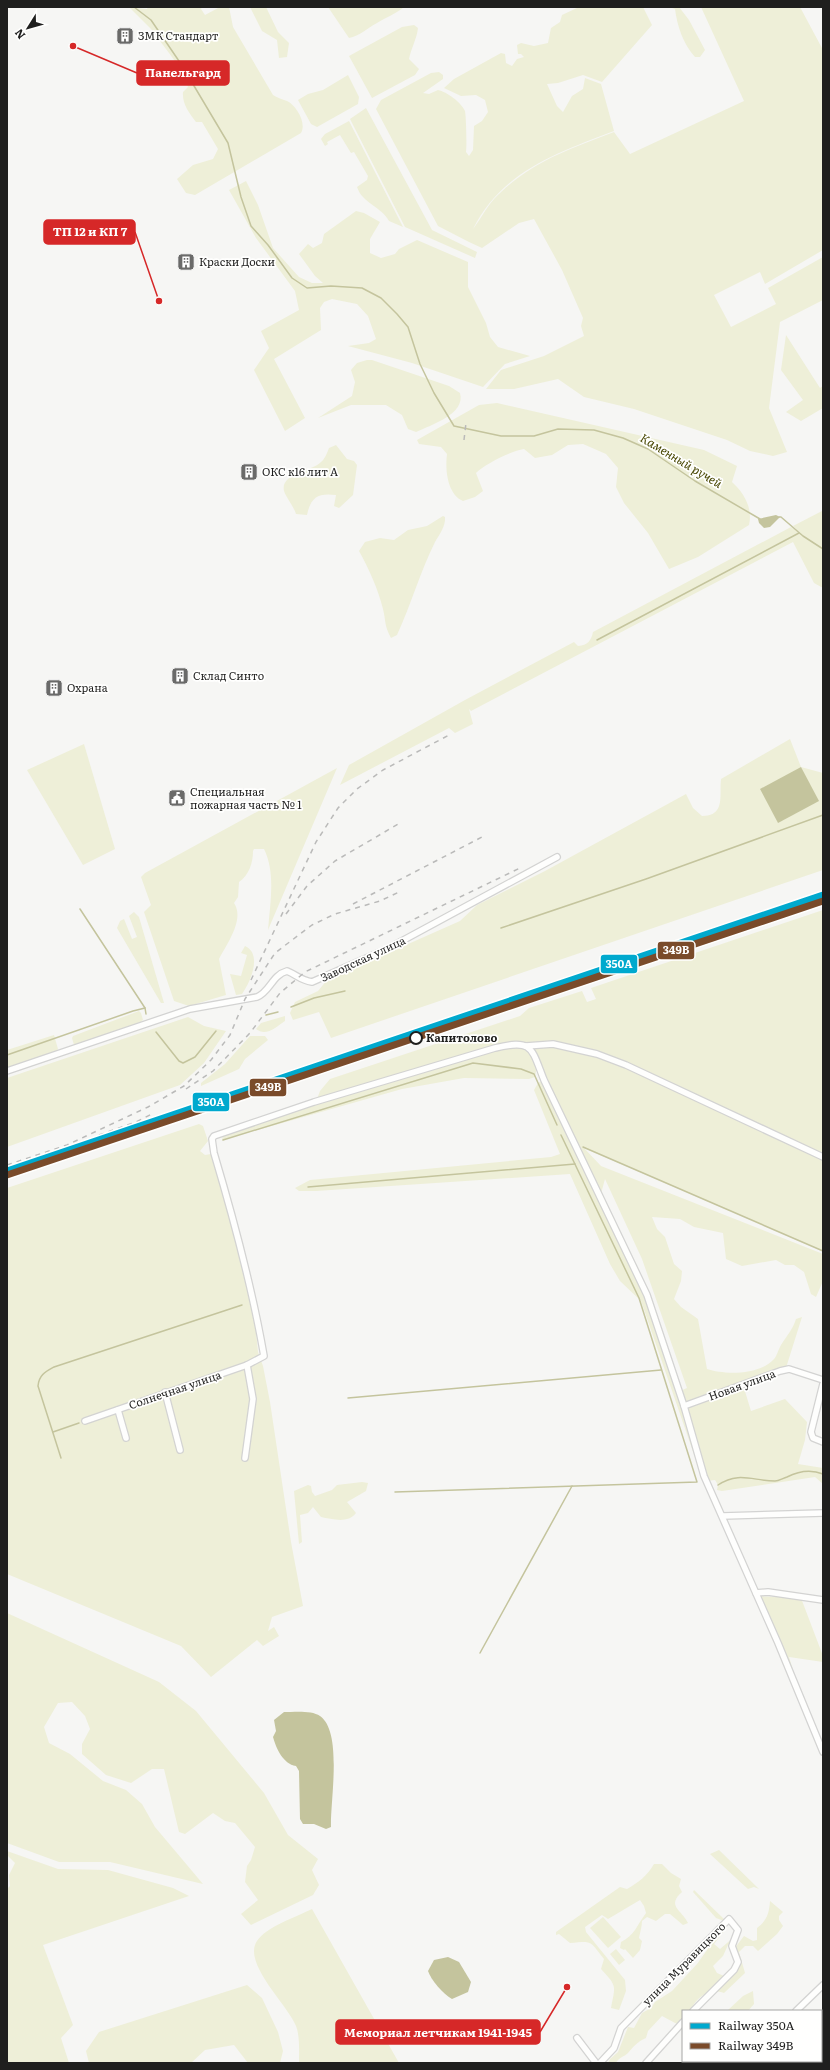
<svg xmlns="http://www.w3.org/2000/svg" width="830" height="2070" viewBox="0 0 830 2070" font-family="Literata,serif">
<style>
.green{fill:#eeefd8}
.water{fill:#c4c49d}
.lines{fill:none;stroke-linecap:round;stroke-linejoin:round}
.stream{stroke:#c4c49d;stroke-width:1.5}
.minor-casing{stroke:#d3d3d2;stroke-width:8}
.minor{stroke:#fefefd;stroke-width:5.5}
.rail{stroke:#babab9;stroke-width:1.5;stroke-dasharray:5 5;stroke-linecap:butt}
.rail-1-casing{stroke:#fffffe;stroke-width:10}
.rail-2-casing{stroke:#fffffe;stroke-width:10}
.rail-1{stroke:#00a9ce;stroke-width:7}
.rail-2{stroke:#7a4b2a;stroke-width:7}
.stop-dot{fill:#fffffe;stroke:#1f1f1e;stroke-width:2}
.labels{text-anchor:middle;stroke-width:3.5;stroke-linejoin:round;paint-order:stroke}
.poi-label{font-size:11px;fill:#1f1f1e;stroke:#fffffe;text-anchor:start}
.street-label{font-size:11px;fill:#1f1f1e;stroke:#fffffe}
.stop-label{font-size:11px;font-weight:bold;fill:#1f1f1e;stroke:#fffffe;text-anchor:start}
.water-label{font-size:12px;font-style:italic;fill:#474600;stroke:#fffffe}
.leader{fill:none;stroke:#d62828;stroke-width:1.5}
.callout-dot{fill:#d62828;stroke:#fffffe;stroke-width:1.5}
.callout{fill:#d62828;stroke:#d62828;stroke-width:1.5}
.callout-label{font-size:12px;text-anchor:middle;font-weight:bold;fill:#fff}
.line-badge{stroke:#fffffe;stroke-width:1.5}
.badge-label{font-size:11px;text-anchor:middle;font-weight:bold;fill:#fff}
</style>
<rect width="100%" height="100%" fill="#f6f6f4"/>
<g class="green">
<path d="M129 7 147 9 148 7H202L201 9 205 15 220 7H229L233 27 273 95C278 98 282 99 287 101 296 105 307 123 301 133L195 195 186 193 177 179 193 165 213 159 218 149 202 122H196C189 113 182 104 183 92L188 87 182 71 169 53 151 29Z"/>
<path d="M250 7H266L278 32 289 43 287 57 279 58 277 40 262 31Z"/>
<path d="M328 7H404C396 14 386 17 377 23 367 28 360 36 349 38Z"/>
<path d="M579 7H643L652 25 602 82 583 75 558 83 547 84 557 106 563 112 572 96 583 89 585 78 601 84 614 131C557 153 502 171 473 229 480 220 486 208 494 199 528 163 569 149 614 132L630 154 744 101 701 7H800L823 50V250L765 284 760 272 714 295 731 327 776 304 768 288 823 257V300L780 322 769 408 787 452 773 456 750 451 727 440 634 409 584 397 558 379 514 389H486L501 370 544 356 584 336 581 326 583 318 562 270 534 219 519 223 482 248 469 242 470 236 469 242 438 226 376 109 381 100 431 73 439 72 443 75V79L423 93 429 94 438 90C447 92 461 102 465 111 466 115 467 145 466 152L469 156 473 150 474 126 482 121 488 112 485 100 476 95 461 96 444 88 454 79 501 53 505 54 506 63 512 66 517 59 524 57 521 54H518L517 45 521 43 534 46 548 43 551 28 560 22 562 15Z"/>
<path d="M669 7H679L689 20 705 50 700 57H695C683 44 677 25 675 9Z"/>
<path d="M414 25 418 28C417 38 411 49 409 59L419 69 415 75 372 98 349 56 402 27Z"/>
<path d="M348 75 359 97 358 104 317 127 311 124 298 100 308 94 323 90Z"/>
<path d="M366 108 432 230 477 252 475 258 405 227 350 119Z"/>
<path d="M349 121 403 227 389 221C382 207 362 203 357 187L367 180 368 176 354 152 351 153 340 135 327 142 328 144 325 146 321 139 325 134Z"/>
<path d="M246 181 258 205 273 248 299 277 312 283H323L315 276 299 254 308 244 313 248 322 243 324 234 356 211 364 213 380 222 370 239V253L381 258 395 254 399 249 417 240 468 262V287L486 323 490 337 498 347 530 356 505 364 483 387 412 363 348 346 369 343 376 339 368 316 357 304 332 299 324 302 320 308 321 330 274 359 305 418 285 431 254 370 269 348 261 331 299 310 295 291 256 238 229 190Z"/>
<path d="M786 335 820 388 823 386V408L801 421 786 412 803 400 781 370Z"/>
<path d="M367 360H372L449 386 460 393C466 414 431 425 416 432L408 429 402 415 386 405H351L318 418 352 396 355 382 351 370 357 363Z"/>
<path d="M497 403 704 450 737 466 732 482C744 493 753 508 749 525L698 557 669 569 648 533 624 503 616 487 618 468 606 454 583 444 568 445 552 455 535 458 524 449C511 451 485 464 476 473L483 491 475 497 463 501C447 494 445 469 447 454L441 447 419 444 417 440 479 405Z"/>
<path d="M336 445 347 459 354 461 357 465 353 495 339 508 334 506 336 495C319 493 311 496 307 515L296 514C294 507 286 497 284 491 280 473 313 471 321 462 325 459 327 453 329 448Z"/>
<path d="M822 511 823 512V549L803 536 793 526Z"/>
<path d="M443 516 445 517C446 526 439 535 435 542 420 572 411 605 397 635L391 638C384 625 386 621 383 609 378 589 369 569 359 551L365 542 380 538 394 540 408 530 427 526Z"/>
<path d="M791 527 823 550V588L814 583 793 542 471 711 469 709 473 724 455 733 449 728 340 785 349 765 465 700 574 642 578 646C588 645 591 641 593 632Z"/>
<path d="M790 739 801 767 823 773V870L331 1038 319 1012 293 1020 290 1013 295 1002 318 991 327 980 460 921 477 905 545 871 686 794 693 808 702 816C726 816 719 795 721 779Z"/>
<path d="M84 744 115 849 83 865 27 770Z"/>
<path d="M337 768 268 930C270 904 276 873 264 849H254L253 851C253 863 249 875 239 882L238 897 234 903C245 919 227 944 219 959L226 995 189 1006 174 1001 144 912 151 905 141 877 145 873Z"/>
<path d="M823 910V1251L584 1148 601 1166 823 1254V1281L816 1297 811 1294 804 1272 794 1265H785L776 1260 742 1266 726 1259 723 1233 694 1227 680 1219 652 1217 657 1229 665 1237 674 1264 682 1271 681 1281 674 1299 681 1307 698 1319 707 1369C725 1375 760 1375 774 1359 777 1356 778 1350 781 1345 787 1335 792 1331 796 1319L802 1317 785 1371 744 1388 751 1411 785 1399 807 1422 805 1440 798 1464 823 1468V1484L815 1477 722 1491 717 1490 718 1485 715 1480 707 1481 704 1476 707 1474 680 1391 687 1388 642 1259 605 1179 599 1201 645 1297 700 1465 699 1469 641 1301 620 1281 610 1264 570 1174 316 1191H299L295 1188 310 1180 551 1157 560 1154 534 1090 538 1083 544 1080 548 1082 538 1060 535 1077 529 1079 464 1078 402 1089 222 1140 223 1136 317 1099 320 1091 330 1079 520 1016 529 1008 582 991 587 1002 596 999 591 988Z"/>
<path d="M134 912 139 917 164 1003H161L117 928 120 921 124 919 132 939 137 937 129 916Z"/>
<path d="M245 946C263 954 250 983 242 994L236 995 230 974 241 976 247 955 241 953Z"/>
<path d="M139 1011 141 1013 143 1020 138 1024 76 1046 74 1045 72 1038 73 1036Z"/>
<path d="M285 1016V1021C276 1027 266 1037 256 1029L261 1023Z"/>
<path d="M188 1017 204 1026 226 1031 204 1063 180 1085 7 1147V1078Z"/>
<path d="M54 1035 58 1049 55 1053 7 1069V1050Z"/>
<path d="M250 1036H265L268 1040 245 1059 239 1069 201 1086V1083L225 1064Z"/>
<path d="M199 1124 203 1126 208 1141 200 1151 205 1155 211 1154 225 1200 255 1322 258 1352 263 1366 270 1402 291 1542 303 1606 272 1617 268 1631 274 1627 279 1636 263 1646 257 1640 211 1677 181 1646 7 1574V1188Z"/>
<path d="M362 1482 368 1483 366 1491 347 1502 356 1513C348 1524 332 1519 321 1517L313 1507 308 1513 300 1515 302 1542 299 1544 294 1491 308 1485 311 1486 312 1492 315 1496 332 1490 337 1485Z"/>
<path d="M717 1508 759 1596 801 1598 823 1656V1662L789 1657 804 1705 802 1709Z"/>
<path d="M7 1613 159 1682 196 1711 264 1793 288 1835 318 1859 312 1870 319 1885 313 1895 251 1925 241 1914 258 1900 245 1882 247 1866 251 1860 255 1847 235 1823 225 1821 213 1813 185 1834 179 1832 164 1769H152L131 1783 106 1775 82 1754V1744L90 1729 85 1716 72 1702 58 1703 44 1727 49 1743 70 1754 103 1781 126 1790 142 1804 155 1827 203 1884 110 1862H59L7 1843Z"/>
<path d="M719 1850 759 1889 754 1887 748 1889 710 1854Z"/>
<path d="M7 1851 58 1869 108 1870 173 1888 189 1896 43 1945 73 2025 61 2038 69 2063H7V1889L10 1886 9 1875 15 1863 7 1855Z"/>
<path d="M654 1864H662L671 1873 681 1879 679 1886 682 1892C666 1906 682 1910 688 1923L683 1925 670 1914H665L656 1921 647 1917 642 1921C642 1927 640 1932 639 1938L642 1941 640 1950 633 1958 625 1949 629 1945 624 1950 620 1948 621 1942C635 1935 637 1925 646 1913L644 1906 640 1900 608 1919 602 1915 585 1927 586 1932 625 1980 626 1991 619 2010 611 2008C615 1986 618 1987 601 1969L604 1959C589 1940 593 1941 570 1943L559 1934 556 1935V1932L620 1887 627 1889C639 1882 647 1876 654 1864Z"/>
<path d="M694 1890 724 1919V1921L716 1918 693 1892Z"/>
<path d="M770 1901 783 1912 779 1916V1920L783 1926 777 1934 758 1951 753 1946H745L739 1952 745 1973 724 1993C708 1988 697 1997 690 2011H683V2019L677 2024 662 2016 648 2031 646 2038C637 2042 634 2046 628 2053 624 2057 619 2057 616 2063H608L610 2059 618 2052 628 2027 634 2028 642 2013 651 2008 655 2002 672 1991 697 1964 715 1939 725 1930 714 1944 720 1949 734 1937 728 1945 723 1956 713 1966 717 1973 724 1976 736 1965 734 1949 744 1936 753 1941 757 1940V1928C767 1920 769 1914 770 1901Z"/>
<path d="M312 1909 399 2063H299C299 2052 300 2036 296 2026 288 2005 242 1963 257 1941 266 1927 296 1917 312 1909Z"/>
<path d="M603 1917 621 1937 608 1948 590 1928Z"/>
<path d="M616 1949 625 1960 619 1965 610 1954Z"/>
<path d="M247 1985 262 1998 278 2032 283 2051 280 2063H248L234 2045 205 2050 191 2063H89L86 2051 99 2032Z"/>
<path d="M753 1991 754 2004 748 2011H727L743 1996Z"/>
</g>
<g class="water">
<path d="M776 515 780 517 770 527 764 528 759 523 758 519Z"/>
<path d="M801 767 819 801 778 823 760 789Z"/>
<path d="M284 1712C294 1712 312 1710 320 1716 343 1732 330 1801 331 1827L326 1829 314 1824H303L300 1819 299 1771 296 1766C283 1764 276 1748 273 1737L276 1731 274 1720Z"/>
<path d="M448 1957 459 1962 471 1982 468 1992 452 1999C443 1994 431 1980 428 1971L434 1960Z"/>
</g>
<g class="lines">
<g class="stream">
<path d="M134 7 151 20 181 64 228 143 241 197 251 226 268 245 292 278 307 288 331 286 362 288 381 298 397 314 408 327 420 364 434 393 454 426 501 436H534L558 429 594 430 623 438 648 449 695 481 760 519"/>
<path d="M779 517H781L803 536 823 549"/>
<path d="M597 640 799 533"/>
<path d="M80 909 145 1008"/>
<path d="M501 928 646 879 823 815"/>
<path d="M291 1007 314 998 345 991"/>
<path d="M266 1015 278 1012"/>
<path d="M156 1032 179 1061 183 1063 195 1057 216 1031"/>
<path d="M7 1055 133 1011 145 1008 146 1014"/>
<path d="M223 1140 473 1063 521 1069 534 1074 557 1125"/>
<path d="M583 1147 823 1251"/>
<path d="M308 1187 575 1164"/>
<path d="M348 1398 661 1370"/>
<path d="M53 1432 79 1423"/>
<path d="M61 1458 38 1386C39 1375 45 1372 54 1367L242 1305"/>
<path d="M718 1485C739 1471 753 1481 775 1481 779 1481 783 1478 787 1477 799 1471 810 1469 823 1474"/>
<path d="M395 1492 697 1482 639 1298 561 1135"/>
<path d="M480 1653 572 1486"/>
</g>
<defs>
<g id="minor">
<path d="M526 1046 553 1044 597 1054 626 1065 823 1157"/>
<path d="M7 1071 190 1009 257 997C270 992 272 975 287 971 297 975 300 980 312 982L387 949 557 857"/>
<path d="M823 1384 811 1432 813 1438 823 1442"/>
<path d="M165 1392 180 1450"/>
<path d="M684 1406 780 1371 789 1369 823 1380"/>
<path d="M118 1410 126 1438"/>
<path d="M85 1421 247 1365 264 1356C252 1287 234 1220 214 1153L212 1139 214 1136 314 1102 495 1048C533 1039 531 1047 544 1080L647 1295 684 1406 704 1476 778 1643 823 1752"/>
<path d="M245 1458 253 1399 247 1365"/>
<path d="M723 1516 823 1513"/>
<path d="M756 1593 768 1592 823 1600"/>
<path d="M796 2011 823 1985"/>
<path d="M577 2038 596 2063"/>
<path d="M600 2063 614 2048 621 2028 729 1919 738 1930 732 1946 738 1962 734 1970 693 2011"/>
<path d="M646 2063 683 2022"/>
<path d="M742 2063 744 2061"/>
</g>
</defs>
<use href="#minor" class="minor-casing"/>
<use href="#minor" class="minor"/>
<g class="rail">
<path d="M464 440 466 423"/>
<path d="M353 904 482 837"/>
<path d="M286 914 307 886 335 861 400 823"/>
<path d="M251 980 316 842 338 808 357 789 383 770 451 734"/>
<path d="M186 1089 213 1071 250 1033 280 993 305 972 520 868"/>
<path d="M99 1135 136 1122 154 1113"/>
<path d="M7 1165 67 1145 148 1107 184 1086 211 1060 230 1035 245 999 275 953 312 925 335 914 380 901 399 892"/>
</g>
<defs>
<path id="rail-1" d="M7 1171 823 895"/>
<path id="rail-2" d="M7 1175 823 901"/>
</defs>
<use href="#rail-1" class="rail-1-casing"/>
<use href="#rail-2" class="rail-2-casing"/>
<use href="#rail-1" class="rail-1"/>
<use href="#rail-2" class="rail-2"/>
</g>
<defs>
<symbol id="building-square" viewBox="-11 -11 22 22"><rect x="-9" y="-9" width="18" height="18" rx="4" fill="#6a6a69" stroke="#fffffe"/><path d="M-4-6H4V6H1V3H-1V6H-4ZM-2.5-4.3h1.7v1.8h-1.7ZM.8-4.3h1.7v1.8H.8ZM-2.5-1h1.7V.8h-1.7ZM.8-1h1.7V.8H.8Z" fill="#fff"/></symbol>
<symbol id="civic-square" viewBox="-11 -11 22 22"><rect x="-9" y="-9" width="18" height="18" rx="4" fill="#6a6a69" stroke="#fffffe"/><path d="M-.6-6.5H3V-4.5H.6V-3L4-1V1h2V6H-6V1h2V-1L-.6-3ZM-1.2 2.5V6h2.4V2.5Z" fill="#fff"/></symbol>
</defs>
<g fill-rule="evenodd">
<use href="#building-square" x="115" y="26" width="20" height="20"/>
<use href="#building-square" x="176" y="252" width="20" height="20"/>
<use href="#building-square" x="239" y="462" width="20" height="20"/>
<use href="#building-square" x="170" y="666" width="20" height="20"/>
<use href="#building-square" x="44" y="678" width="20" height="20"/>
<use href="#civic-square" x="167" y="788" width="20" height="20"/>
</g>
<circle class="stop-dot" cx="416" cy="1038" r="6"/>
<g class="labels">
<g class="poi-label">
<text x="138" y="40">ЗМК Стандарт</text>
<text x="199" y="266">Краски Доски</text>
<text x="262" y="476">ОКС к16 лит А</text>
<text x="193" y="680">Склад Синто</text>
<text x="67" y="692">Охрана</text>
<text x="190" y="796">Специальная<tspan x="190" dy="13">пожарная часть № 1</tspan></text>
</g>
<g class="street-label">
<text transform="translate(363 959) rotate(-25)" y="4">Заводская улица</text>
<text transform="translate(742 1385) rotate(-20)" y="4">Новая улица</text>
<text transform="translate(175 1390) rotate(-19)" y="4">Солнечная улица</text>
<text transform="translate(684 1964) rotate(-45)" y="4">улица Муравицкого</text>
</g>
<g class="stop-label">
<text x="426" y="1042">Капитолово</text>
</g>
<g class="water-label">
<text transform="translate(681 461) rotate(31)" y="4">Каменный ручей</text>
</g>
</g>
<path class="leader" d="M73 46L137 73M159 301L135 232M567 1987L540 2032"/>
<g class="callout-dot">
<circle cx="73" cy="46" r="4"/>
<circle cx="159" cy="301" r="4"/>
<circle cx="567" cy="1987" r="4"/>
</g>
<g class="callout">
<rect x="137" y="61" width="92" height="24" rx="4"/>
<rect x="44" y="220" width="91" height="24" rx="4"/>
<rect x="336" y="2020" width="204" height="24" rx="4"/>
</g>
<g class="callout-label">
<text x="183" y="77">Панельгард</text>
<text x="90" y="236">ТП 12 и КП 7</text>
<text x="438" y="2037">Мемориал летчикам 1941-1945</text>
</g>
<g class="line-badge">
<rect x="657" y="941" width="38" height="19" rx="4" fill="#7a4b2a"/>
<rect x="600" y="954" width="38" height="20" rx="4" fill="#00a9ce"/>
<rect x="249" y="1078" width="38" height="19" rx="4" fill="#7a4b2a"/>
<rect x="192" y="1092" width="38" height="20" rx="4" fill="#00a9ce"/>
</g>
<g class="badge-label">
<text x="676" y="954">349В</text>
<text x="619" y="968">350А</text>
<text x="268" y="1091">349В</text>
<text x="211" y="1106">350А</text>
</g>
<rect width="830" height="2070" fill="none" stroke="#1f1f1e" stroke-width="16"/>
<rect x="682" y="2010" width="140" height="52" fill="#fffffe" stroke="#a5a5a4"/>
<rect x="690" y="2023" width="20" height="6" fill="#00a9ce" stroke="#a5a5a4"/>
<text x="718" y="2030" font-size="12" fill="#1f1f1e">Railway 350А</text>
<rect x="690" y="2043" width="20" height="6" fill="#7a4b2a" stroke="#a5a5a4"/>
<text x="718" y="2050" font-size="12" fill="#1f1f1e">Railway 349В</text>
<g transform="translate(28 28) rotate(233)" stroke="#fffffe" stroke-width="3" paint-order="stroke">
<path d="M0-3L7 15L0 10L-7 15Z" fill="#1f1f1e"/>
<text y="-6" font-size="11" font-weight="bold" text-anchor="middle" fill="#1f1f1e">N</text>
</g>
</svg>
